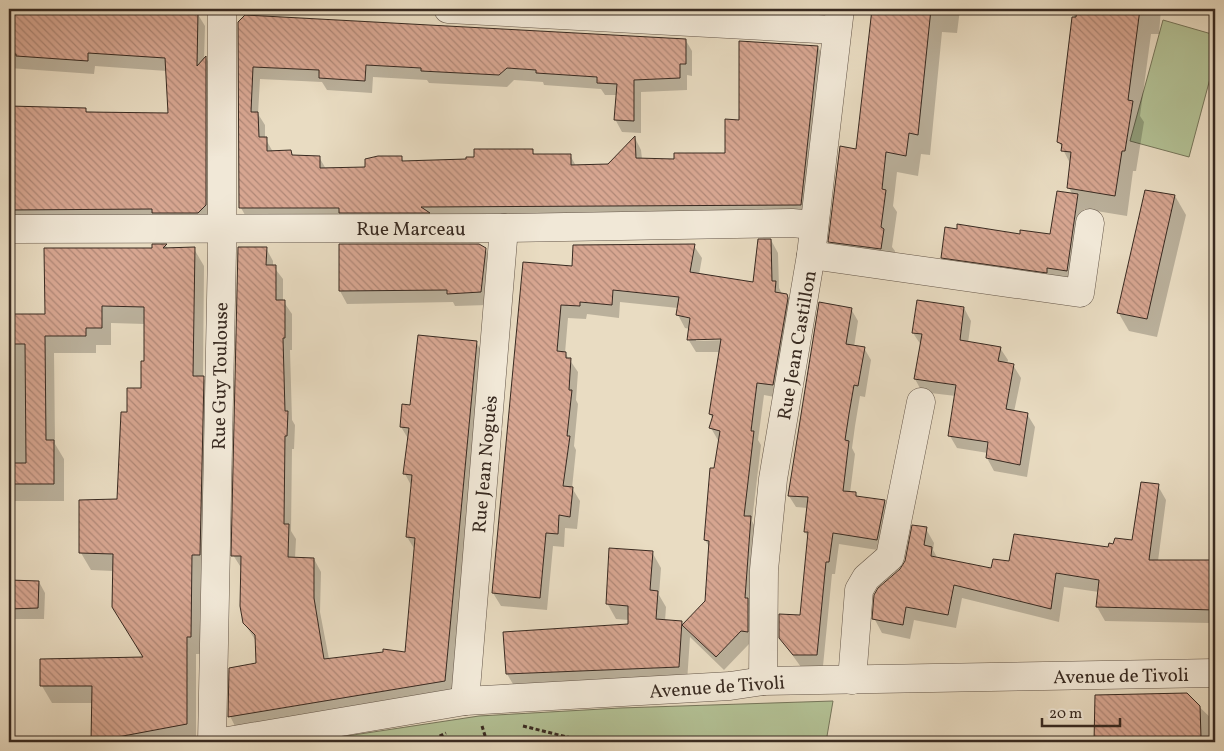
<svg xmlns="http://www.w3.org/2000/svg" width="1224" height="751" viewBox="0 0 1224 751" font-family="Vollkorn,serif">
<style>
.green{fill:#b3c195;stroke:#76765b}
.shadow{fill:#0003;fill-rule:evenodd}
.building{fill:url(#building-back-hatch);stroke:#382a21}
.lines{fill:none;stroke-linecap:round;stroke-linejoin:round}
.minor-casing{stroke:#645649;stroke-width:29}
.path{stroke:#382a21;stroke-width:3;stroke-dasharray:4 2.5;stroke-linecap:butt}
.minor{stroke:#f1e8d7;stroke-width:28}
.labels{text-anchor:middle;stroke-width:5;stroke-linejoin:round;paint-order:stroke}
.street-label{font-size:19px;fill:#382a21;stroke:#f1e8d7}
</style>
<defs>
<pattern id="building-back-hatch" width="6" height="6" patternUnits="userSpaceOnUse" patternTransform="scale(1.25)"><rect width="6" height="6" fill="#d7a691"/><path d="M-1 5l2 2M0 0l6 6M5-1l2 2" fill="none" stroke="#af8776"/></pattern>
</defs>
<rect width="100%" height="100%" fill="#e9dcc2"/>
<filter id="stains"><feTurbulence type="fractalNoise" baseFrequency=".004" numOctaves="4"/><feColorMatrix values="0 0 0 0 .2 0 0 0 0 .09 0 0 0 0 .02 0 0 0 .5 -.17"/></filter>
<radialGradient id="worn" r=".72"><stop offset=".6" stop-color="#630" stop-opacity="0"/><stop offset="1" stop-color="#630" stop-opacity=".3"/></radialGradient>
<g class="green">
<path d="M1163 20 1215 35V60L1189 157 1130 141Z"/>
<path d="M833 701 826 742H307L479 716 620 708Z"/>
</g>
<g class="shadow">
<path d="M9 9H122L197 13 205 26 204 60 206 58 213 70V218L9 223V108L169 115 167 71 95 66 94 74 9 68Z"/>
<path d="M873 9H960L957 33 942 32 930 155 921 154 918 176 897 172 893 206 897 212 892 247 895 251 893 269 842 262 830 241 857 150Z"/>
<path d="M1039 9H1161L1159 34H1151L1140 116 1144 122 1136 171H1133L1127 216 1084 209 1074 283 950 270 943 257 1021 235 1052 236 1073 195 1069 188 1071 165 1059 142 1074 14Z"/>
<path d="M246 16 685 39 692 51V76L687 75V90L641 92V133L622 132 615 119 617 95H605L601 89 544 85 543 82 514 80 507 87 429 83 427 80 373 77 372 93 327 90 322 82 260 79 258 114 265 125V138L273 152 291 151 294 157H319L326 169 366 168 401 157 404 162 468 160 532 151 535 155H570L576 166H608L635 138 641 150 642 159 675 160 727 154 818 47 825 60 808 217 248 220 241 208Z"/>
<path d="M1175 196 1186 215 1157 337 1129 331 1118 312Z"/>
<path d="M771 240 778 253 779 288 782 294 787 295 794 308 780 398 764 395 758 440 761 445 752 521 757 530 755 644H749L724 670 690 637 687 682 516 689 507 674 504 633 629 625V620L616 619 607 603 652 552 661 568 659 595 666 607 665 621 682 622 683 625 706 602 710 548 705 540 719 442 711 428 713 419 710 414 720 352H696L688 339 690 329 685 328 678 315V308L620 302 619 318 587 314 586 319 568 318 565 353 578 372 576 400 578 404 574 446 576 450 572 488 580 501 577 529 565 528 564 547 553 546 547 610 501 606 493 593 525 263 573 267 694 246 702 258 699 275 754 283ZM727 337V340L696 341V338Z"/>
<path d="M340 245 485 249 492 262 488 305 455 306 453 302 347 304 340 291Z"/>
<path d="M153 246H166L168 249H194L204 266 203 377 213 394 210 572H201L200 654H196V741L92 742 93 703H52L42 686 144 658 113 571 91 570 81 553 119 501 128 414 142 389 145 363V324L111 323V345H96V353H54L55 444 64 459V501H9V315H46L153 249Z"/>
<path d="M266 248 273 261V266L283 279V301L292 314V350H290L292 420 295 425 294 449H292L291 531 296 539 295 558 314 559 321 572 320 612 329 659 406 654 415 550 407 537 412 487 405 474 409 440 401 427 403 406H411L476 342 484 355 452 694 237 730 230 716 258 664 256 641 244 623 242 569 233 555Z"/>
<path d="M1211 273H1215V298L1212 292Z"/>
<path d="M964 308 971 321 968 343 1000 348 1008 360 1007 364 1013 365 1021 378 1014 412 1027 414 1035 427 1027 477 994 471 987 458 988 453 957 448 950 436 956 396 922 392 915 379 921 345 913 333Z"/>
<path d="M851 309 858 321 854 347 864 348 871 360 865 397 860 396 855 426 852 448 855 454 850 493 855 494 858 498 885 501 891 513 884 551 839 544 835 574H832L823 666 801 667 780 638 802 617 809 538 805 532 808 508 796 507 789 496Z"/>
<path d="M1158 486 1166 500 1158 561H1215V630L1210 623 1105 621 1097 607 1099 592 1064 587 1059 622 962 598 956 628 914 620 910 639 882 633 874 618 926 529 934 543 933 550 938 559 992 570 1010 563 1109 548 1133 542Z"/>
<path d="M9 582H39L45 593 44 619H9Z"/>
<path d="M1187 695 1215 722V742H1096V696Z"/>
</g>
<g class="building">
<path d="M9 9H147L198 12 197 66 206 56V205L198 213H152V209L9 210V106L86 108V112L168 113 165 58 88 53V61L16 56V54H9Z"/>
<path d="M872 9H931L918 135 909 133 906 156 886 152 882 189 886 190 881 227 884 229 881 249 828 242 840 146 856 149Z"/>
<path d="M1077 9H1140L1128 100 1133 101 1125 151H1122L1115 196 1067 188 1071 152 1061 151 1062 144 1057 142 1072 17H1076Z"/>
<path d="M245 15 686 39V64H680V78L634 80V121L614 120 617 84 597 83V77L536 73V70L507 68 499 75 421 71V68L366 65 365 81 319 78V70L253 67 251 112H258L259 137H267V151L291 150 292 155 320 156V168L365 167V159L378 156H402V161L466 159V157H474V149H533V154H571V165L608 164 635 136 636 158 674 159V153H725V119L739 120V41L818 46 801 205 421 207 430 213H339V208H239L238 22Z"/>
<path d="M1145 190 1175 195 1147 319 1117 313Z"/>
<path d="M1057 191 1078 194 1067 271 1047 268V273L941 258 945 227 957 229V224L1020 234V230L1050 234Z"/>
<path d="M758 239H771L772 281H776L775 292 787 294 788 298 773 385 757 383 751 431H754L744 516H751L745 598H748V632L741 631 716 657 682 625 705 601 709 541 704 540 710 468H714L720 431 709 428 713 415 709 414 721 339 687 340 690 318 676 315 679 297 613 290 612 305 580 302V306L561 305 557 351 566 352V358H571L569 390H572L567 436H570L563 486 573 487 570 517 559 515 558 534 546 533 540 598 492 593 523 262 572 266 573 245 695 244 690 272 753 282Z"/>
<path d="M152 244H167L163 248 195 247 193 376H204L200 555H192L191 637H187V724L91 742 92 686H40V659L143 657 112 607 113 554 79 553V500L117 499 121 412H127V388H141V361H144V307L102 306V328H86V336H45L46 440H54V484H9V463H26L25 344H9V314H45L44 248H152Z"/>
<path d="M339 244H479L486 248 481 292 447 294V290L339 291Z"/>
<path d="M238 247H267L266 265H276V300H285V338H283L285 411H288L287 436H285L284 524H289L288 557 314 558V598L324 659 383 652V649L405 652 415 538 406 537 412 475 403 474 409 428 400 427 402 404 410 405 418 335 477 341 445 681 228 717 229 668 256 663 255 635 243 623 240 606 241 556H231Z"/>
<path d="M917 300 964 307 960 340 1001 347 998 361 1014 364 1006 409 1028 413 1020 465 986 458 988 442 948 436 956 385 914 379 922 334 912 333Z"/>
<path d="M819 302 852 308 846 344 865 347 858 386 854 385 849 414 845 440 849 441 843 491 856 492V496L885 500 877 540 833 533 829 562H826L817 655H793L779 638V614L800 615 808 532H804L808 497 788 496Z"/>
<path d="M1141 482 1159 484 1149 560H1215V610L1096 607 1099 580 1056 573 1051 609 954 585 948 615 906 607 903 625 872 619 874 595 878 588 900 569 905 561 912 525 927 527 924 545 932 547 931 556 991 568 993 559 1009 561 1014 534 1108 547 1109 543 1113 544 1115 538 1132 540Z"/>
<path d="M609 548 653 551 650 590 658 591 656 619 682 621 679 667 506 674 503 632 628 624V606L606 604Z"/>
<path d="M9 580 39 581 38 608 9 609Z"/>
<path d="M1187 693 1200 706 1201 737H1131V742H1094L1095 695Z"/>
</g>
<g class="lines">
<defs>
<g id="minor">
<path d="M448 9 837 30"/>
<path d="M9 229 504 228 792 223 813 225"/>
<path d="M811 255 1080 293 1090 223"/>
<path d="M852 680 859 590 866 578 890 557 921 402"/>
<path d="M763 681 764 570 773 479 811 255 840 9"/>
<path d="M465 701 504 228"/>
<path d="M212 742 222 251V9"/>
<path d="M222 742 465 701 730 686 763 681 1215 673"/>
</g>
</defs>
<use href="#minor" class="minor-casing"/>
<g class="path">
<path d="M482 726 487 742"/>
<path d="M523 726 587 742H673"/>
<path d="M428 742 446 733"/>
</g>
<use href="#minor" class="minor"/>
</g>
<g class="labels">
<g class="street-label">
<text x="411" y="235">Rue Marceau</text>
<text transform="translate(796 345) rotate(-80)" y="7">Rue Jean Castillon</text>
<text transform="translate(219 376) rotate(-89)" y="7">Rue Guy Toulouse</text>
<text transform="translate(484 464) rotate(-85)" y="7">Rue Jean Noguès</text>
<text transform="translate(1121 675) rotate(-1)" y="7">Avenue de Tivoli</text>
<text transform="translate(717 686) rotate(-4)" y="7">Avenue de Tivoli</text>
</g>
</g>
<rect width="1224" height="751" fill="none" stroke="#e9dcc2" stroke-width="30"/>
<rect x="10" y="10" width="1204" height="731" fill="none" stroke="#382a21" stroke-width="2.5"/>
<rect x="15" y="15" width="1194" height="721" fill="none" stroke="#382a21"/>
<path d="M1042 718v8h78v-8" fill="none" stroke="#382a21" stroke-width="2.5"/>
<text x="1049" y="718" font-size="15" fill="#382a21" stroke="#f1e8d7" stroke-width="4" paint-order="stroke">20 m</text>
<rect width="100%" height="100%" filter="url(#stains)"/>
<rect width="100%" height="100%" fill="url(#worn)"/>
</svg>
